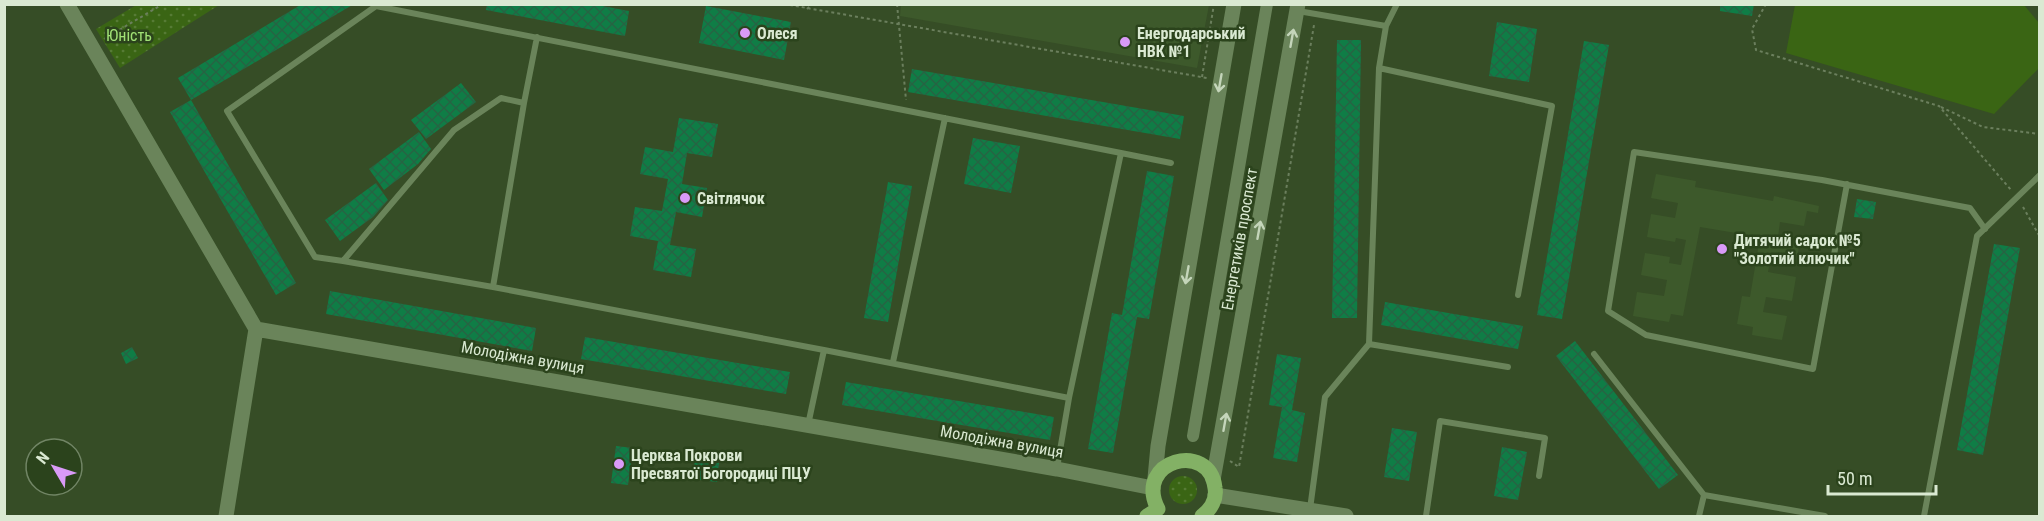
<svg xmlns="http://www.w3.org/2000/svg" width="2044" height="521" font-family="'Roboto Condensed',sans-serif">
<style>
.built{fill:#3d592b}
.green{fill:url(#green-dots)}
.pitch{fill:#3a6514}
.building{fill:url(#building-cross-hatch)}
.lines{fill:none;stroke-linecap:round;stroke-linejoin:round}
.path{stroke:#6b7f5d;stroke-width:2;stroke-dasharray:3 3;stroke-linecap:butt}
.lane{stroke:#6a845a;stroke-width:6}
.street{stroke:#6a845a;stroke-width:12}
.secondary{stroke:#6a845a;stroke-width:15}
.primary{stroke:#83b165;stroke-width:15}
.oneway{stroke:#c4d5ba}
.poi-dot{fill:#d99af7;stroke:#2b431c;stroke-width:2}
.labels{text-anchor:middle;stroke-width:5;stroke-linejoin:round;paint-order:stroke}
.poi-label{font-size:16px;font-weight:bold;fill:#dae9d2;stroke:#2b431c;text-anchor:start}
.park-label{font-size:16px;fill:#a0e175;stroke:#2b431c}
.street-label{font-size:16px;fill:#dae9d2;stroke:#2b431c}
</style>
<defs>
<pattern id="green-dots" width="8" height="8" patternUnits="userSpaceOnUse" patternTransform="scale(1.5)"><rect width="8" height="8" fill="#3a6514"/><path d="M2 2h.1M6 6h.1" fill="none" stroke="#567b35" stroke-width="1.8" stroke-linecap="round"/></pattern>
<pattern id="building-cross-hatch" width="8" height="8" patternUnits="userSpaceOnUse" patternTransform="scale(1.5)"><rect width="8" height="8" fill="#0f7d46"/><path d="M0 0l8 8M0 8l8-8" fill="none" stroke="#266443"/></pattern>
</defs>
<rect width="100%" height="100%" fill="#364d26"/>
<path class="built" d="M901 5V4L1209 5 1197 68 900 16Z
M1656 174 1696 181 1695 187 1773 201 1774 196 1819 206 1818 213 1807 211 1804 226 1780 222 1778 237 1800 241 1796 264 1770 260 1768 272 1796 277 1792 301 1766 297 1763 312 1787 316 1782 340 1752 335 1753 327 1737 324 1742 296 1750 297 1760 237 1700 227 1683 316 1671 314 1669 322 1633 316 1637 292 1664 296 1667 280 1641 275 1645 253 1670 257 1669 263 1681 265 1686 240 1676 238 1675 242 1647 237 1651 214 1675 218 1678 203 1651 198Z"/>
<path class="green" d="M138 4H219V5L120 68 96 29Z
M1169 490a14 14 0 1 1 28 0a14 14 0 1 1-28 0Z"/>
<path class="pitch" d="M1795 5H2024L2039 23V68L1994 114 1786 53Z"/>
<path class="building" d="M302 4H354L191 100 178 78Z
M487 4H592L629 11 625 36 486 10Z
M1720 4H1754L1752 16 1720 11Z
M706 6 791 22 784 60 699 43Z
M1497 22 1537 29 1529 82 1489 76Z
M1337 40H1361L1357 318H1332Z
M1584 41 1609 45 1562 319 1537 315Z
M912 69 1184 116 1180 139 908 92Z
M461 83 476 102 426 139 411 120Z
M191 100 296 283 276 295 170 112Z
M679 118 718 124 712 157 687 153 682 184 707 188 702 217 676 212 670 245 696 249 691 277 653 270 658 241 630 236 635 207 662 211 668 179 640 174 645 147 673 152Z
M419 132 431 149 418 164 384 190 369 169Z
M973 138 1020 146 1011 193 964 184Z
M1147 171 1174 176 1149 319 1137 317 1113 453 1088 449 1112 313 1122 315Z
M888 182 912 186 888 322 864 318Z
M376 183 388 200 373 217 340 241 325 220Z
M1857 199 1876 202 1873 219 1854 217Z
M1994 244 2020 248 1983 455 1957 450Z
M330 291 536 328 532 351 326 314Z
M1385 302 1523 326 1518 349 1381 325Z
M585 337 790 372 786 394 581 359Z
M1575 341 1678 475 1659 489 1556 356Z
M132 347 138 358 126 364 121 353Z
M1277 354 1301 358 1292 410 1305 413 1297 462 1273 458 1282 407 1269 405Z
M846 382 1054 417 1050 440 842 405Z
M1392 428 1417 432 1409 481 1384 477Z
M616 446 633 448 628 485 611 483Z
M1502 447 1527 452 1518 500 1494 496Z
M695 459 719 463 717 482 692 479Z"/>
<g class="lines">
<path class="path" d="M784 4 1207 78
M897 4 906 100
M1766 4 1752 29 1756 50 1939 106 2011 190
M807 9 812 4
M104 39 163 4
M1202 77 1214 4
M1941 107 1983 127 2040 134
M2023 207 2040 237
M1230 461 1239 467 1314 25"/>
<path class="lane" d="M1298 11 1386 26
M1379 68 1552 106 1518 295
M524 103 537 37
M1121 153 1171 163
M1847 184 1813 369 1646 335 1608 311 1634 152 1822 180 1970 208 1985 229
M343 261 315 257 227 111 376 6 1121 153 1069 398 1057 468
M493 287 343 261 454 130 501 98 524 103 493 287 824 350
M1369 344 1508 367
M1594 354 1704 495 1825 516
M893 362 945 118
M808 425 824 350 1069 398
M1310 509 1325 397 1369 344 1379 68 1386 26 1397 4
M1426 516 1440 421 1545 438 1539 476
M1699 516 1704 495
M1924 516 1977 236 2040 175"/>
<path class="street" d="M1193 436 1267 4"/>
<path class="secondary" d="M67 4 256 329 1057 469 1153 488
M1155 478 1158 446 1234 4
M1213 480 1298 4
M1215 495 1346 516
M226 516 256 329"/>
<path class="primary" d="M1147 516 1158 509C1133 460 1210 440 1215 488 1217 499 1211 509 1202 516"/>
</g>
<defs><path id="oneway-shaft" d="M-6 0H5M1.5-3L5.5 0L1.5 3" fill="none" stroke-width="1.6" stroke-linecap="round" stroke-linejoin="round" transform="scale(1.5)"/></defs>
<g class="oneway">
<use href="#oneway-shaft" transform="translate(1292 38) rotate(-80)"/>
<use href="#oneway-shaft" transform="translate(1220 83) rotate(100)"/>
<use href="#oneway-shaft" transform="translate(1259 230) rotate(-80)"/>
<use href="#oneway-shaft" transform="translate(1187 275) rotate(100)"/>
<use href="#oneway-shaft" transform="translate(1225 422) rotate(-80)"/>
</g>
<g class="poi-dot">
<circle cx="745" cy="33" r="6"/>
<circle cx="1125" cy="42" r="6"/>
<circle cx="685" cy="198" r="6"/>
<circle cx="1722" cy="249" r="6"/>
<circle cx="619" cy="464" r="6"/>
</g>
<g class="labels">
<g class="poi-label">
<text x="757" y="39">Олеся</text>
<text x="1137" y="39">Енергодарський<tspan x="1137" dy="18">НВК №1</tspan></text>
<text x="697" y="204">Світлячок</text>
<text x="1734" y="246">Дитячий садок №5<tspan x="1734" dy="18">"Золотий ключик"</tspan></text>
<text x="631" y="461">Церква Покрови<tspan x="631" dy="18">Пресвятої Богородиці ПЦУ</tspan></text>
</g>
<g class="park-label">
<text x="129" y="41">Юність</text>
</g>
<g class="street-label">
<text transform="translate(1239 239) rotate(-80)" y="6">Енергетиків проспект</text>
<text transform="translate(523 357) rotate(10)" y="6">Молодіжна вулиця</text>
<text transform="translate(1002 441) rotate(10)" y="6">Молодіжна вулиця</text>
</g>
</g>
<rect width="2044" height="521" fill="none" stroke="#dae9d2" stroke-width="12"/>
<g transform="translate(54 467) rotate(309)"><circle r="28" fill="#2b431c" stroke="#718565" stroke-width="1.5"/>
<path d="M0-4.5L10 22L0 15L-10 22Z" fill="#d99af7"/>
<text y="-9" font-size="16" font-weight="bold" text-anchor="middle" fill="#dae9d2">N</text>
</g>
<path d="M1828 485v9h108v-9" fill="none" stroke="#dae9d2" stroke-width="3"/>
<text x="1837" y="485" font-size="18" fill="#dae9d2" stroke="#2b431c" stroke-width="4.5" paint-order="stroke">50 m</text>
</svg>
